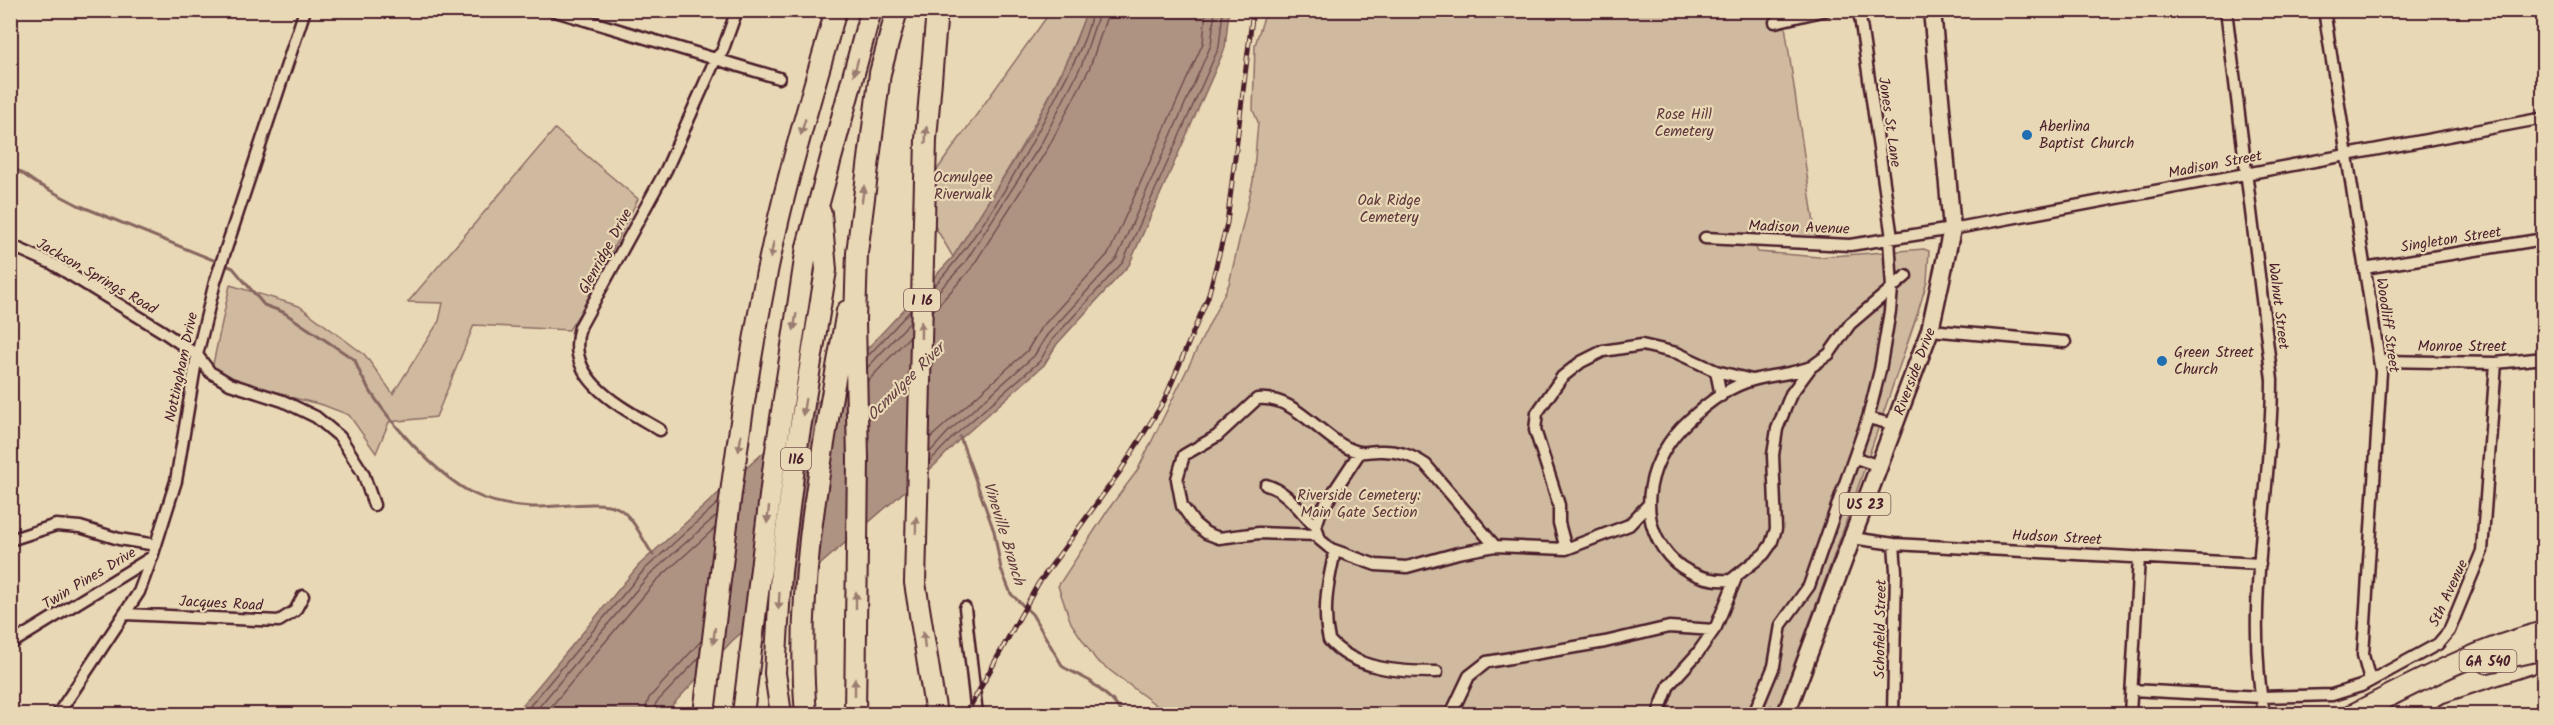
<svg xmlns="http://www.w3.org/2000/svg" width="2554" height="725" font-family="Kalam,sans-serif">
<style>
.green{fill:#cfba9f;stroke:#8c6c65;stroke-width:1.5}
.water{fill:#ae9382;stroke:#86655f;stroke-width:1.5}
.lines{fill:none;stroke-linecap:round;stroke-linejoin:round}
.shore{stroke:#724d4e;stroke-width:1.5}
.stream{stroke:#86655f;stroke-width:3}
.minor-casing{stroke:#4a1f2b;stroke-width:15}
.primary-casing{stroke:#4a1f2b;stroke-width:21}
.motorway-casing{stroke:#4a1f2b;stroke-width:24}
.minor{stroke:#e9d8b5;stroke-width:10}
.primary{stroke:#e9d8b5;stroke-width:16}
.motorway{stroke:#e9d8b5;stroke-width:20}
.rail-casing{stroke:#4a1f2b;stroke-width:5}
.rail{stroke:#e9d8b5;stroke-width:3;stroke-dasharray:9;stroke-linecap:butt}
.oneway{fill:#9a7c70}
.poi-dot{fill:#1f6fb2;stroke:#e9d8b5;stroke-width:2}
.labels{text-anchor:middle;stroke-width:4.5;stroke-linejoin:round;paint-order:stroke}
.shield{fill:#e9d8b5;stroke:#7a5654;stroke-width:1.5}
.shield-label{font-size:14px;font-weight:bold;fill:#4a1f2b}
.park-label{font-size:15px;fill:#5e363c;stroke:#e9d8b5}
.street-label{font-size:15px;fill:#4a1f2b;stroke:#e9d8b5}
.poi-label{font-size:15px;fill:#4a1f2b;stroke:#e9d8b5;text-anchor:start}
.water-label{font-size:16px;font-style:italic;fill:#633c41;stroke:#e9d8b5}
</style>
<rect width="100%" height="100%" fill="#e9d8b5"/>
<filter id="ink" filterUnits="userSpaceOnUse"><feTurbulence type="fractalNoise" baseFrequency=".0167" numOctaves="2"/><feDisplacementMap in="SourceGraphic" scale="12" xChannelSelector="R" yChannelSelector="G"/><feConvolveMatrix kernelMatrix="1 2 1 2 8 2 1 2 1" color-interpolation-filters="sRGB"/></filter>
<g filter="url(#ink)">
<path class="green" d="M1051 11H1087C1054 100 1004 177 953 257L920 201 939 167Z
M1266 11H1788L1783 12 1816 237 1750 235 1758 252 1819 257 1924 249 1929 251 1927 281 1918 312 1844 528 1776 714H1168L1096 660 1071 623 1058 586 1110 507 1137 471 1229 284 1253 181 1258 122 1253 110 1255 45Z
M555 129 638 199 583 308 569 330 474 325 436 417 389 422 376 453 349 415 323 405 210 378 230 285 299 306 365 355 393 394 439 321 443 303 408 302Z"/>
<path class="water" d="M1087 11H1229L1225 48 1129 265 1057 344 1044 365 958 441 936 464 732 641 664 714H515L639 565 806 414 953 257 1029 137 1069 58Z"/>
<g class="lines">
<path class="shore" d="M934 286C986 230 1027 154 1061 87 1073 64 1089 36 1092 10
M933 297 964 264 1041 144 1082 64 1100 10
M933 311 971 269 1048 148 1090 67 1109 10
M867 357 910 311
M867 368 910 322
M868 381 910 336
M930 438 1027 351 1040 329 1109 253 1203 43 1206 10
M930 452 949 431 1034 356 1047 335 1117 258 1211 45 1215 10
M929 462 954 436 1040 361 1052 340 1123 262 1219 47 1223 10
M523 714 644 570 718 503
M533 714 649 575 717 515
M545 714 656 581 715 528
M644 714 649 698 701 641
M653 714 656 703 700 657"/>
<path class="stream" d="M10 165 36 183 78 205 233 268 264 305 283 312 355 360C367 401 435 476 474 494 492 503 512 506 532 507 554 508 601 499 618 508 634 517 643 541 653 555
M960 437 994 531 1001 569 1011 594 1032 614 1063 667 1090 681 1112 700 1123 714
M1768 714 1771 706"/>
<defs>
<path id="minor" d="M552 10 779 78
M1859 10 1892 238
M2226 10 2272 380C2272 491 2244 605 2264 714
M2324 10 2381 372 2363 655 2370 681
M1775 22 1826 10
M1705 238 1850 245 1952 229 2544 118
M10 245 53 264 162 331 197 355 210 372 230 384 283 401 316 417 340 437 363 473 374 505
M2364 268 2544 239
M1930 330 2065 342
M2380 361 2496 363 2544 358
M1811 367C1790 375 1774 374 1753 380 1730 386 1705 405 1688 421 1650 456 1633 515 1669 556 1684 573 1708 582 1731 580L1764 554 1771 544 1776 529 1773 455 1777 429 1791 394 1811 367 1829 354 1850 324 1906 276
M1716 371 1721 396
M1868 418 1895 425
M660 430C623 408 563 380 580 327L666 170 716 58 722 52 737 10
M1360 452 1321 511 1316 526 1320 540 1331 549 1376 565 1407 567 1458 553 1495 546 1566 549 1629 525 1648 505
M1856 458 1879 466
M1266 485C1285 490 1297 507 1310 521L1316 524
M1318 535 1259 533 1219 538 1206 533 1194 523 1182 506 1177 479 1184 455 1217 436 1257 399C1298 394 1322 443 1359 452 1364 453 1372 451 1378 451 1397 450 1411 455 1426 465L1495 546
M1852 538 1894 544 2260 564
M10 540 56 525 80 527 119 539 156 545
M1566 549 1559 523V505L1535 430 1537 413 1562 377 1581 362 1603 351 1642 345 1677 353 1716 371 1752 380
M1335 551C1328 582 1322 609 1329 640 1355 670 1400 672 1437 672
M965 608 977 714
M125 614 279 621 295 611 303 596
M10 644 152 557
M2132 690 2261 697 2332 695 2361 686 2438 644 2449 631 2482 551 2496 363
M58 714 139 592 152 557 176 481 197 355 215 282 305 10
M1451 714 1469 676 1487 662 1605 642 1669 627 1714 630
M1658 714 1669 685 1697 654 1716 627 1736 578
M1754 714 1774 666 1781 625 1809 586 1868 418 1880 370 1890 311 1892 288 1889 238
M1893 714 1896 571 1894 544
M2130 714 2139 557"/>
<g id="primary">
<path id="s1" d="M1786 714 1930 330 1952 229 1932 10"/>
</g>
<path id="motorway" d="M2487 662 2544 649
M704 714C721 574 736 431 763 292 781 196 809 104 836 10
M743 714 774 464 807 247 871 10
M781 714 775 673 781 572 795 459 826 270 821 213
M806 714C794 578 824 445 847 311
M855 714 858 459 855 321 857 253 880 73 897 10
M936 714 915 583 926 139 937 10
M2354 714C2415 683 2477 649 2544 632
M2446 714 2544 682
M2491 714 2544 698"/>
</defs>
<use href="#minor" class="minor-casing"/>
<use href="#primary" class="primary-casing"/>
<use href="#motorway" class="motorway-casing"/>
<use href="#minor" class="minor"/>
<use href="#primary" class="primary"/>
<use href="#motorway" class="motorway"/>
<defs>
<path id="rail" d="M966 714 1038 584 1121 470 1164 401 1208 297 1227 223 1253 10"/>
</defs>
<use href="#rail" class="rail-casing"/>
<use href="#rail" class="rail"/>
</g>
<defs><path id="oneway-solid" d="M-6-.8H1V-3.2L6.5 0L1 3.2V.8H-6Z" transform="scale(1.5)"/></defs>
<g class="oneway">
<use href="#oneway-solid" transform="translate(856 67) rotate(105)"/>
<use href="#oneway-solid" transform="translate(803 127) rotate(106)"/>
<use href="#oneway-solid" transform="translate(926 135) rotate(-86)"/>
<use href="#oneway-solid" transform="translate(863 194) rotate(-82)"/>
<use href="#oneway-solid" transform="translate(772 250) rotate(102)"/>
<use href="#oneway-solid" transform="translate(795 322) rotate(99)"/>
<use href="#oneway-solid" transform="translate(921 330) rotate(-89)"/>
<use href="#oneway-solid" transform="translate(804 407) rotate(99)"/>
<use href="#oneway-solid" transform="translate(740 443) rotate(99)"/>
<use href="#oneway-solid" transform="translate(768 515) rotate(97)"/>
<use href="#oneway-solid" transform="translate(916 525) rotate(-89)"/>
<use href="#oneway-solid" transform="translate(856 600) rotate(-90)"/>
<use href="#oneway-solid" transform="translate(779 601) rotate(93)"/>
<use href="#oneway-solid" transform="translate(714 636) rotate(97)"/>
<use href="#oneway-solid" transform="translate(924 640) rotate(-96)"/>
<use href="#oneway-solid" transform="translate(855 687) rotate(-90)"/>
</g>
</g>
<g class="poi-dot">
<circle cx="2027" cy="135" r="6"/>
<circle cx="2162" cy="361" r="6"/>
</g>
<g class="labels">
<g class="shield">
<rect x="904" y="289" width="36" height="22" rx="4.5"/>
<rect x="781" y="448" width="30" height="22" rx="4.5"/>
<rect x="1839.5" y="493" width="51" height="22" rx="4.5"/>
<rect x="2459.5" y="650" width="57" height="22" rx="4.5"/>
</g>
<g class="shield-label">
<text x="922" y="305">I 16</text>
<text x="796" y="464">I16</text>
<text x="1865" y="509">US 23</text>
<text x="2488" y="666">GA 540</text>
</g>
<g class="park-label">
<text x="1684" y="119">Rose Hill<tspan x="1684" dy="17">Cemetery</tspan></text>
<text x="963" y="182">Ocmulgee<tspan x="963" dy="17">Riverwalk</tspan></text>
<text x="1389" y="205">Oak Ridge<tspan x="1389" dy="17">Cemetery</tspan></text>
<text x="1359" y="500">Riverside Cemetery:<tspan x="1359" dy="17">Main Gate Section</tspan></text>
</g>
<g class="street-label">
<text transform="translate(1890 122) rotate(82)" y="5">Jones St Lane</text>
<text transform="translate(2215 164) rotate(-11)" y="5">Madison Street</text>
<text transform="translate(1799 227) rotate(2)" y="5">Madison Avenue</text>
<text transform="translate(2451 239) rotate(-9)" y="5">Singleton Street</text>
<text transform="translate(605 251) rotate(-61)" y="5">Glenridge Drive</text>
<text transform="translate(97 276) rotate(30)" y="5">Jackson Springs Road</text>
<text transform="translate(2279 306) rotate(83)" y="5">Walnut Street</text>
<text transform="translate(2388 325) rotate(82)" y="5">Woodliff Street</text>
<text x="2462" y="351">Monroe Street</text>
<text transform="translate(181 367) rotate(-78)" y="5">Nottingham Drive</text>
<text dy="5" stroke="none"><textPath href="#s1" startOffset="366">Riverside Drive</textPath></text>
<text transform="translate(2057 537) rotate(3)" y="5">Hudson Street</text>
<text transform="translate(89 578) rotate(-31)" y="5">Twin Pines Drive</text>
<text transform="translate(2448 593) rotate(-65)" y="5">5th Avenue</text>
<text transform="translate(221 603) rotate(3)" y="5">Jacques Road</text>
<text transform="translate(1880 629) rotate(-89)" y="5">Schofield Street</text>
</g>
<g class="poi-label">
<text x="2039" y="131">Aberlina<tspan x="2039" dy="17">Baptist Church</tspan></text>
<text x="2174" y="357">Green Street<tspan x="2174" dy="17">Church</tspan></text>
</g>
<g class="water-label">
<text transform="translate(905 381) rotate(-45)" y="6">Ocmulgee River</text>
<text transform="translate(1005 533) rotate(73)" y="6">Vineville Branch</text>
</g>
</g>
<rect width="2554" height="725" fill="none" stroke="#e9d8b5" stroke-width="36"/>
<rect x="18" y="18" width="2518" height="689" fill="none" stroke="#4a1f2b" stroke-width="2" filter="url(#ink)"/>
</svg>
